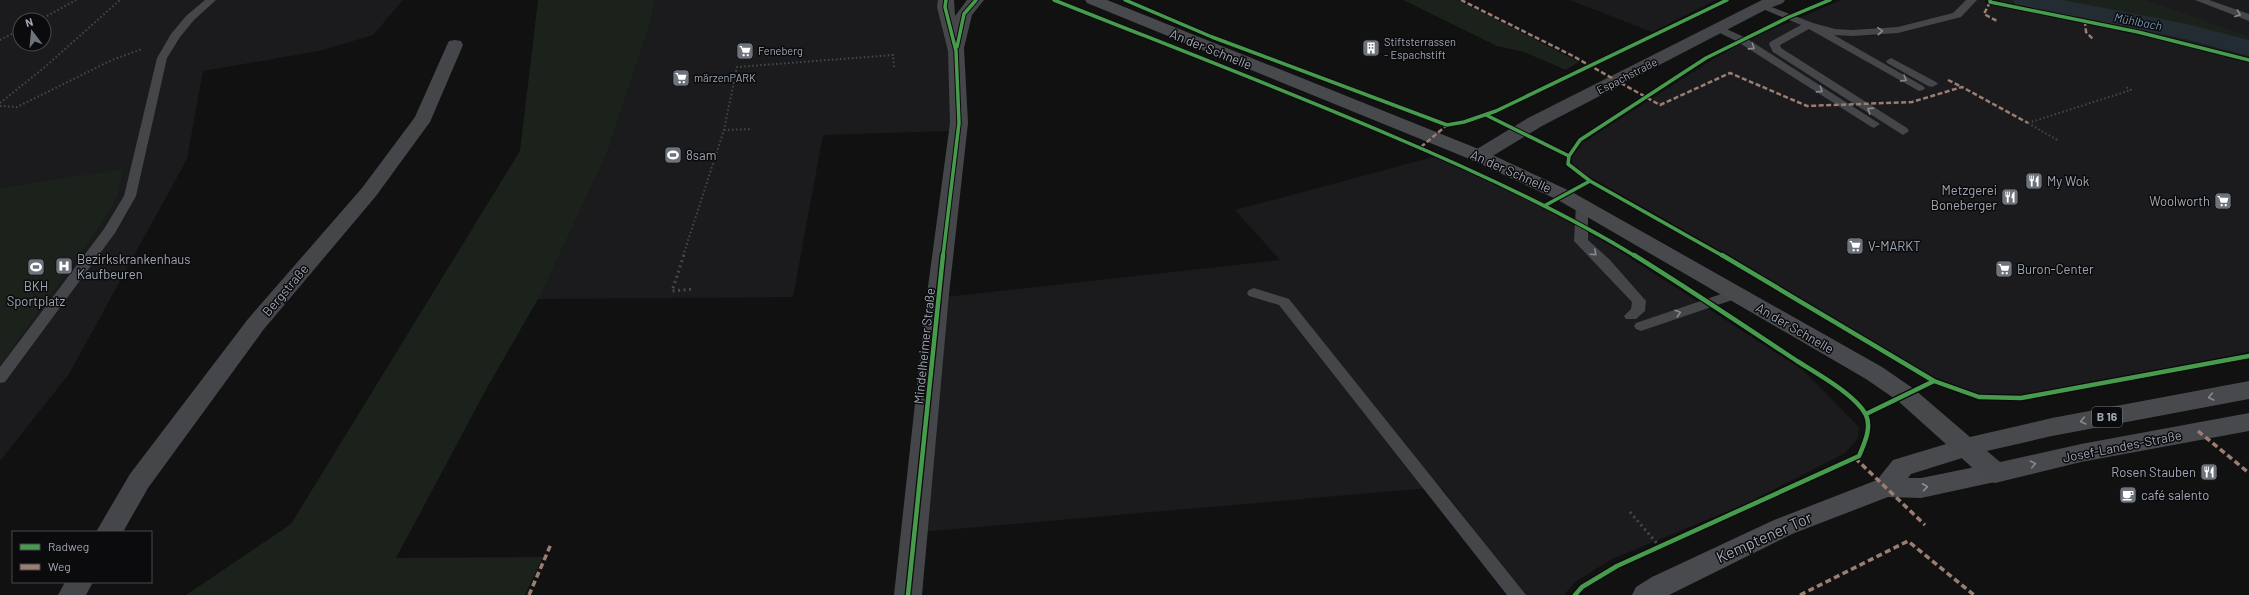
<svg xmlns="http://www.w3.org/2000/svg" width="2249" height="595" font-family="Barlow,sans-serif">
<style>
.built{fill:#1b1b1d;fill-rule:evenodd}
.green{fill:#1b211b}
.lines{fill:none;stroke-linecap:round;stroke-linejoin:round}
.canal{fill:#242c33;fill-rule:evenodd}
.path-far1{stroke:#46484c;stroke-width:2;stroke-dasharray:1.5 2.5;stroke-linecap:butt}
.path{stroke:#46484c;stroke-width:3;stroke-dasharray:2 3.5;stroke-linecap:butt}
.lane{fill:#45464a;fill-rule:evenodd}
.street{fill:#45464a;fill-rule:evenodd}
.secondary{fill:#494a4e;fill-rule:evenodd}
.primary{fill:#47494c;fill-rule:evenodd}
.quiet-far1{stroke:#9b7d72;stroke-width:2.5;stroke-dasharray:5 2.5;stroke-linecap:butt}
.quiet{stroke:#9b7d72;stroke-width:3.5;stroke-dasharray:6 3.5;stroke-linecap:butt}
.cycleway-far1-casing{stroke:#0b0b0d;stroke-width:5.5}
.cycleway-casing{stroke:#0b0b0d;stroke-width:7}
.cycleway-far1{stroke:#469c4c;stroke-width:3.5}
.cycleway{stroke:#469c4c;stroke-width:4.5}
.oneway{stroke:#858a94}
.oneway2{stroke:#858b94}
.oneway3{stroke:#8a909a}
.labels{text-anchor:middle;stroke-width:3;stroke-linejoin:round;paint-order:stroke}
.far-poi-label{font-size:11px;fill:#a0a7b3;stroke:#0b0b0d;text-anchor:start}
.far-street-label{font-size:11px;fill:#a0a7b3;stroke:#0b0b0d}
.far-water-label{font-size:12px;font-style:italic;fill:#7597b1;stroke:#0b0b0d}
.shield{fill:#0b0b0d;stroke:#737881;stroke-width:1}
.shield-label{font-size:12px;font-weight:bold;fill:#a0a7b3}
.street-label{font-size:13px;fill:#a0a7b3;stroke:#0b0b0d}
.poi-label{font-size:13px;fill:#a0a7b3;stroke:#0b0b0d;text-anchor:start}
.near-street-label{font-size:16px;fill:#a0a7b3;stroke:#0b0b0d}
</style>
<rect width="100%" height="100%" fill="#111"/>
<path class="built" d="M0 0H403L373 35 319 51 203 71 187 159 69 374 0 461ZM20 20H44V44H20Z
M655 0H941L951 52 950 131 823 135 793 297 538 299 608 151 649 27Z
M1570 0H1716L1652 32Z
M1841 0H1985V3L2137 33 2249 62V352L2021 398 1979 397 1954 391 1742 263 1581 172 1572 164V157L1584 142 1710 61 1747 40Z
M2145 0H2249V36L2167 9Z
M1437 156 1535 203 1615 248 1804 371 1859 427 1858 438 1845 453 1748 503 1612 559 1575 582 1564 595H1524L1441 487 921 532 945 297 1280 260 1235 210Z"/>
<path class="green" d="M538 0H655L649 27 608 151 542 292 488 386 396 558 543 557 525 595H186L291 524 520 151Z
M1403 0H1458L1579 62 1566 70 1524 52 1497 46Z
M2000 0H2145L2249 36V58L2089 19 2000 2Z
M123 169 118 195 94 235 0 365V188Z"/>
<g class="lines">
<path class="canal" d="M2013 0H2063L2187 24 2249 40V56L2185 39 2025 7 2016 5Z"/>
<path class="path-far1" d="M40 20 76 0
M0 40 20 30
M0 103 45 67 120 0
M0 106 17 107 112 60 142 49
M2028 123 2131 90 2124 86
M2028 123 2059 141
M724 130 752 129
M683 256 724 130 737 67 893 55 894 67"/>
<path class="path" d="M684 255 672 291 694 289
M1630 512 1660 547"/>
<path class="lane" d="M205 0H216L194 20 180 37 167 58 136 196 115 233 5 382 0 383V367L104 229 124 196 157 58 171 34 186 16Z
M1966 0H1977L1961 17 1898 33 1852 36 1834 35 1923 86 1925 88 1923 90 1919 91 1809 29 1780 45 1781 48 1907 128 1909 131 1903 135 1773 52 1769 44 1770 42 1801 25 1756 6 1761 3 1813 23 1835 29 1852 30 1898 27 1953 13Z
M2195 0H2209L2249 14V21Z
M1718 25 1746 38 1880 124 1874 128 1870 126 1738 42 1714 30V26Z
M1891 58 1936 82 1938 84 1932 87 1928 86 1887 63 1886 61Z
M1582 201 1588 205V240L1610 260 1646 301 1645 311 1636 319H1626L1624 316 1631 309 1632 302 1574 241 1576 205Z
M1254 288 1289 299 1526 595H1507L1279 305 1249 296 1247 293 1249 290Z
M1736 289 1741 291 1743 294 1741 297 1641 331 1636 329 1634 326 1636 323Z"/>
<path class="street" d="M938 0H954L955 16 967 0H984L972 15 964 48 968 123 949 294 922 595H894L927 294 950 123 948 51 937 7Z
M1762 0H1785L1783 3 1767 9 1542 126 1486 160 1479 162 1472 160 1469 156 1472 152 1528 118Z
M455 40 461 41 463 45 430 122 376 196 264 329 148 488 123 532H96L130 474 248 319 362 188 415 117 447 45 449 41Z
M65 582H93L86 595H58Z"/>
<path class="secondary" d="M1966 438 1975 440 1979 447 1975 454 1911 474 1908 478H1921L1995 463 2004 466 2008 473 2004 480 1921 498 1888 497 1792 534 1669 595H1632L1636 587 1652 577 1774 520 1877 480 1893 460Z"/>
<path class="primary" d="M1085 0H1107L1486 152 1572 192 1882 367 1914 389 1970 437 2052 418 2249 381V399L2052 436 1987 451 2000 462 2081 444 2249 413V431L2081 462 1995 483 1986 480 1898 401 1866 379 1558 200 1472 160 1087 3Z"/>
<path class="quiet-far1" d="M1461 0 1571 55 1660 105 1730 73 1807 106 1912 102 1962 87 2028 123
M1990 2 1984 14 1997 21
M2085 21 2086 32 2093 39
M1948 80 1962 87
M1421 147 1447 125"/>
<path class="quiet" d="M2198 431 2249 473
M1855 458 1925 525
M529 595 551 544
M1800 595 1908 541 1974 595"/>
<defs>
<path id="cycleway-far1" d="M1054 0C1167 45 1280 88 1392 136 1475 171 1558 209 1635 256
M1125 0 1212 37 1447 125 1464 122 1496 111 1727 0
M1990 0V2L2138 32 2249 60
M957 47 964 14 976 0
M1486 115 1569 156
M1544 206 1590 181
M943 256 959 123 956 51 945 7 946 0
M1723 256 1590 181 1568 164 1569 156 1580 140 1706 58 1789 17 1830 0"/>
<path id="cycleway" d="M1722 255 1934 381 1979 397 2021 398 2249 356
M1866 414 1934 381
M908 595 943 255
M1575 595 1582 587 1617 566 1859 456C1864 444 1872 428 1866 415 1856 395 1816 373 1797 361 1743 325 1689 289 1634 255"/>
</defs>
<use href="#cycleway-far1" class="cycleway-far1-casing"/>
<use href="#cycleway" class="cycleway-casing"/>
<use href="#cycleway-far1" class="cycleway-far1"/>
<use href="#cycleway" class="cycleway"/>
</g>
<defs><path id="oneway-chevron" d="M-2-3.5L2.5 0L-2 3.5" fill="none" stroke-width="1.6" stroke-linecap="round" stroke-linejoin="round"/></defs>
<g class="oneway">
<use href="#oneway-chevron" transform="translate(2238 14) rotate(20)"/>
<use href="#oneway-chevron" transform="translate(1880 31) rotate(-4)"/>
<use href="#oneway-chevron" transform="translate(1752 47) rotate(33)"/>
<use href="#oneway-chevron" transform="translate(1904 79) rotate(30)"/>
<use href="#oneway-chevron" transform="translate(1820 90) rotate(33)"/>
<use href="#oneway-chevron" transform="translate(1870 110) rotate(-147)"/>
<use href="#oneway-chevron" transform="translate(1594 253) rotate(42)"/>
<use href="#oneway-chevron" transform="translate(1678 313) rotate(-18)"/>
</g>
<g class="oneway2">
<use href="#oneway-chevron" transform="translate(2211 397) rotate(169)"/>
<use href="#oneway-chevron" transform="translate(2083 421) rotate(169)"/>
<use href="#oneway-chevron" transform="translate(2033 464) rotate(-12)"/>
</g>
<use class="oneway3" href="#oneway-chevron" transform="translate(1925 487) rotate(-8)"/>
<defs>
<symbol id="building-square" viewBox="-11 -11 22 22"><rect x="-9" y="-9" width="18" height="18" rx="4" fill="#6e727a" stroke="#0b0b0d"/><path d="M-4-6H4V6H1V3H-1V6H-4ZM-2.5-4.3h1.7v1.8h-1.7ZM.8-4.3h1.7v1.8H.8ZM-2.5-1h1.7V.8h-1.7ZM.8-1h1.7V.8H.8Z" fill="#fff"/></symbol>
<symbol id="supermarket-square" viewBox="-11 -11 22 22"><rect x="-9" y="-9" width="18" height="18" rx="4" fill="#6e727a" stroke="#0b0b0d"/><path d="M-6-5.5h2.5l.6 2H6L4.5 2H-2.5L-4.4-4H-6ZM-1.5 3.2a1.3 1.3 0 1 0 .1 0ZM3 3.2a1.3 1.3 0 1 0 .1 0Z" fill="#fff"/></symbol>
<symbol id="stadium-square" viewBox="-11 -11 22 22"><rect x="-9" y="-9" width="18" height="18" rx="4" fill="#6e727a" stroke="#0b0b0d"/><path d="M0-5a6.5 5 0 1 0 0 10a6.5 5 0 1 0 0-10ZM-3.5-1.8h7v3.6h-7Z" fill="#fff"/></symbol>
<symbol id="restaurant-square" viewBox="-11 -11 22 22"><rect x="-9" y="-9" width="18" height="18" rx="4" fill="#6e727a" stroke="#0b0b0d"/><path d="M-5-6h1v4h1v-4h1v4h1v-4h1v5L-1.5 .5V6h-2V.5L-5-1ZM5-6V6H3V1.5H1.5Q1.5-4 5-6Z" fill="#fff"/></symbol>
<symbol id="hospital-square" viewBox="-11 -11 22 22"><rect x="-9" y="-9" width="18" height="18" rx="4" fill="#6e727a" stroke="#0b0b0d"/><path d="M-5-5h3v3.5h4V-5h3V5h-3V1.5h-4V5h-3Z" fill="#fff"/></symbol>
<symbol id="cafe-square" viewBox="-11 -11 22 22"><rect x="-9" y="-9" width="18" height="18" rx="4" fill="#6e727a" stroke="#0b0b0d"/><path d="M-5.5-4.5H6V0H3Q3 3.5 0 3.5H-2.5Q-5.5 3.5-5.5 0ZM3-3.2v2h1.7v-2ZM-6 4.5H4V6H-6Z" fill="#fff"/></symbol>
</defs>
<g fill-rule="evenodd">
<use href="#building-square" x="1361" y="38" width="20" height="20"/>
<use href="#supermarket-square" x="735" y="41" width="20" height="20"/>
<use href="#supermarket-square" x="671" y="68" width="20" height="20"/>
<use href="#stadium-square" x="663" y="145" width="20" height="20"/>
<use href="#restaurant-square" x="2024" y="171" width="20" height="20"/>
<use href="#restaurant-square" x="2000" y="187" width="20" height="20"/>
<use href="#supermarket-square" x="2213" y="191" width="20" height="20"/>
<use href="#supermarket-square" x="1845" y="236" width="20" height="20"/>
<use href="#hospital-square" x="54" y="256" width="20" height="20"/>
<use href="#stadium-square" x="26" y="257" width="20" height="20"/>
<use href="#supermarket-square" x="1994" y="259" width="20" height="20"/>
<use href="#restaurant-square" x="2199" y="462" width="20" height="20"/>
<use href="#cafe-square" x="2118" y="485" width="20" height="20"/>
</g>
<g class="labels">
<g class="far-poi-label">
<text x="1384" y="46">Stiftsterrassen<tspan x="1384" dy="13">- Espachstift</tspan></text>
<text x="758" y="55">Feneberg</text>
<text x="694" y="82">märzenPARK</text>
</g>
<g class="far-street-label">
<text transform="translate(1627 76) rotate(-27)" y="4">Espachstraße</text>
</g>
<g class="far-water-label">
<text transform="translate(2138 22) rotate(11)" y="4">Mühlbach</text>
</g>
<rect class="shield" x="2092" y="407" width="30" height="20" rx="3"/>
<g class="shield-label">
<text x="2107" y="421">B 16</text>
</g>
<g class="street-label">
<text transform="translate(1211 49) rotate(22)" y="5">An der Schnelle</text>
<text transform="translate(1511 171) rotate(24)" y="5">An der Schnelle</text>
<text transform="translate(285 290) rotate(-50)" y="5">Bergstraße</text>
<text transform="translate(1795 328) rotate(30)" y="5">An der Schnelle</text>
<text transform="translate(924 346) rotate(-84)" y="5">Mindelheimer Straße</text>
<text transform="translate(2122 446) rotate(-11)" y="5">Josef-Landes-Straße</text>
</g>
<g class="poi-label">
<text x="686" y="160">8sam</text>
<text x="2047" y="186">My Wok</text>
<text x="1997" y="195" text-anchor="end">Metzgerei<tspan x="1997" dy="15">Boneberger</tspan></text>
<text x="2210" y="206" text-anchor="end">Woolworth</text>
<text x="1868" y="251">V-MARKT</text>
<text x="77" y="264">Bezirkskrankenhaus<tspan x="77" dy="15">Kaufbeuren</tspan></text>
<text x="2017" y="274">Buron-Center</text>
<text x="36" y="291" text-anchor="middle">BKH<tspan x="36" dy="15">Sportplatz</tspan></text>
<text x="2196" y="477" text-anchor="end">Rosen Stauben</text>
<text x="2141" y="500">café salento</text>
</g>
<g class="near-street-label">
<text transform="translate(1764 537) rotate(-24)" y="6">Kemptener Tor</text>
</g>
</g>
<rect x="12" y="531" width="140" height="52" fill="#0b0b0d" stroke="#47494f"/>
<rect x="20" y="544" width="20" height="6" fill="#469c4c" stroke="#47494f"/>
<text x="48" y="551" font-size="12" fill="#a0a7b3">Radweg</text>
<rect x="20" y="564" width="20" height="6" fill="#9b7d72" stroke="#47494f"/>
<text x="48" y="571" font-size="12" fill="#a0a7b3">Weg</text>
<g transform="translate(32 32) rotate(344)"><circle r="19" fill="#0b0b0d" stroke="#47494f"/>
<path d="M0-3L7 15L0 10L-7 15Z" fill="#6e727a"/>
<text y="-6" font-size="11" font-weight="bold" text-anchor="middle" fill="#a0a7b3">N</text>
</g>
</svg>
